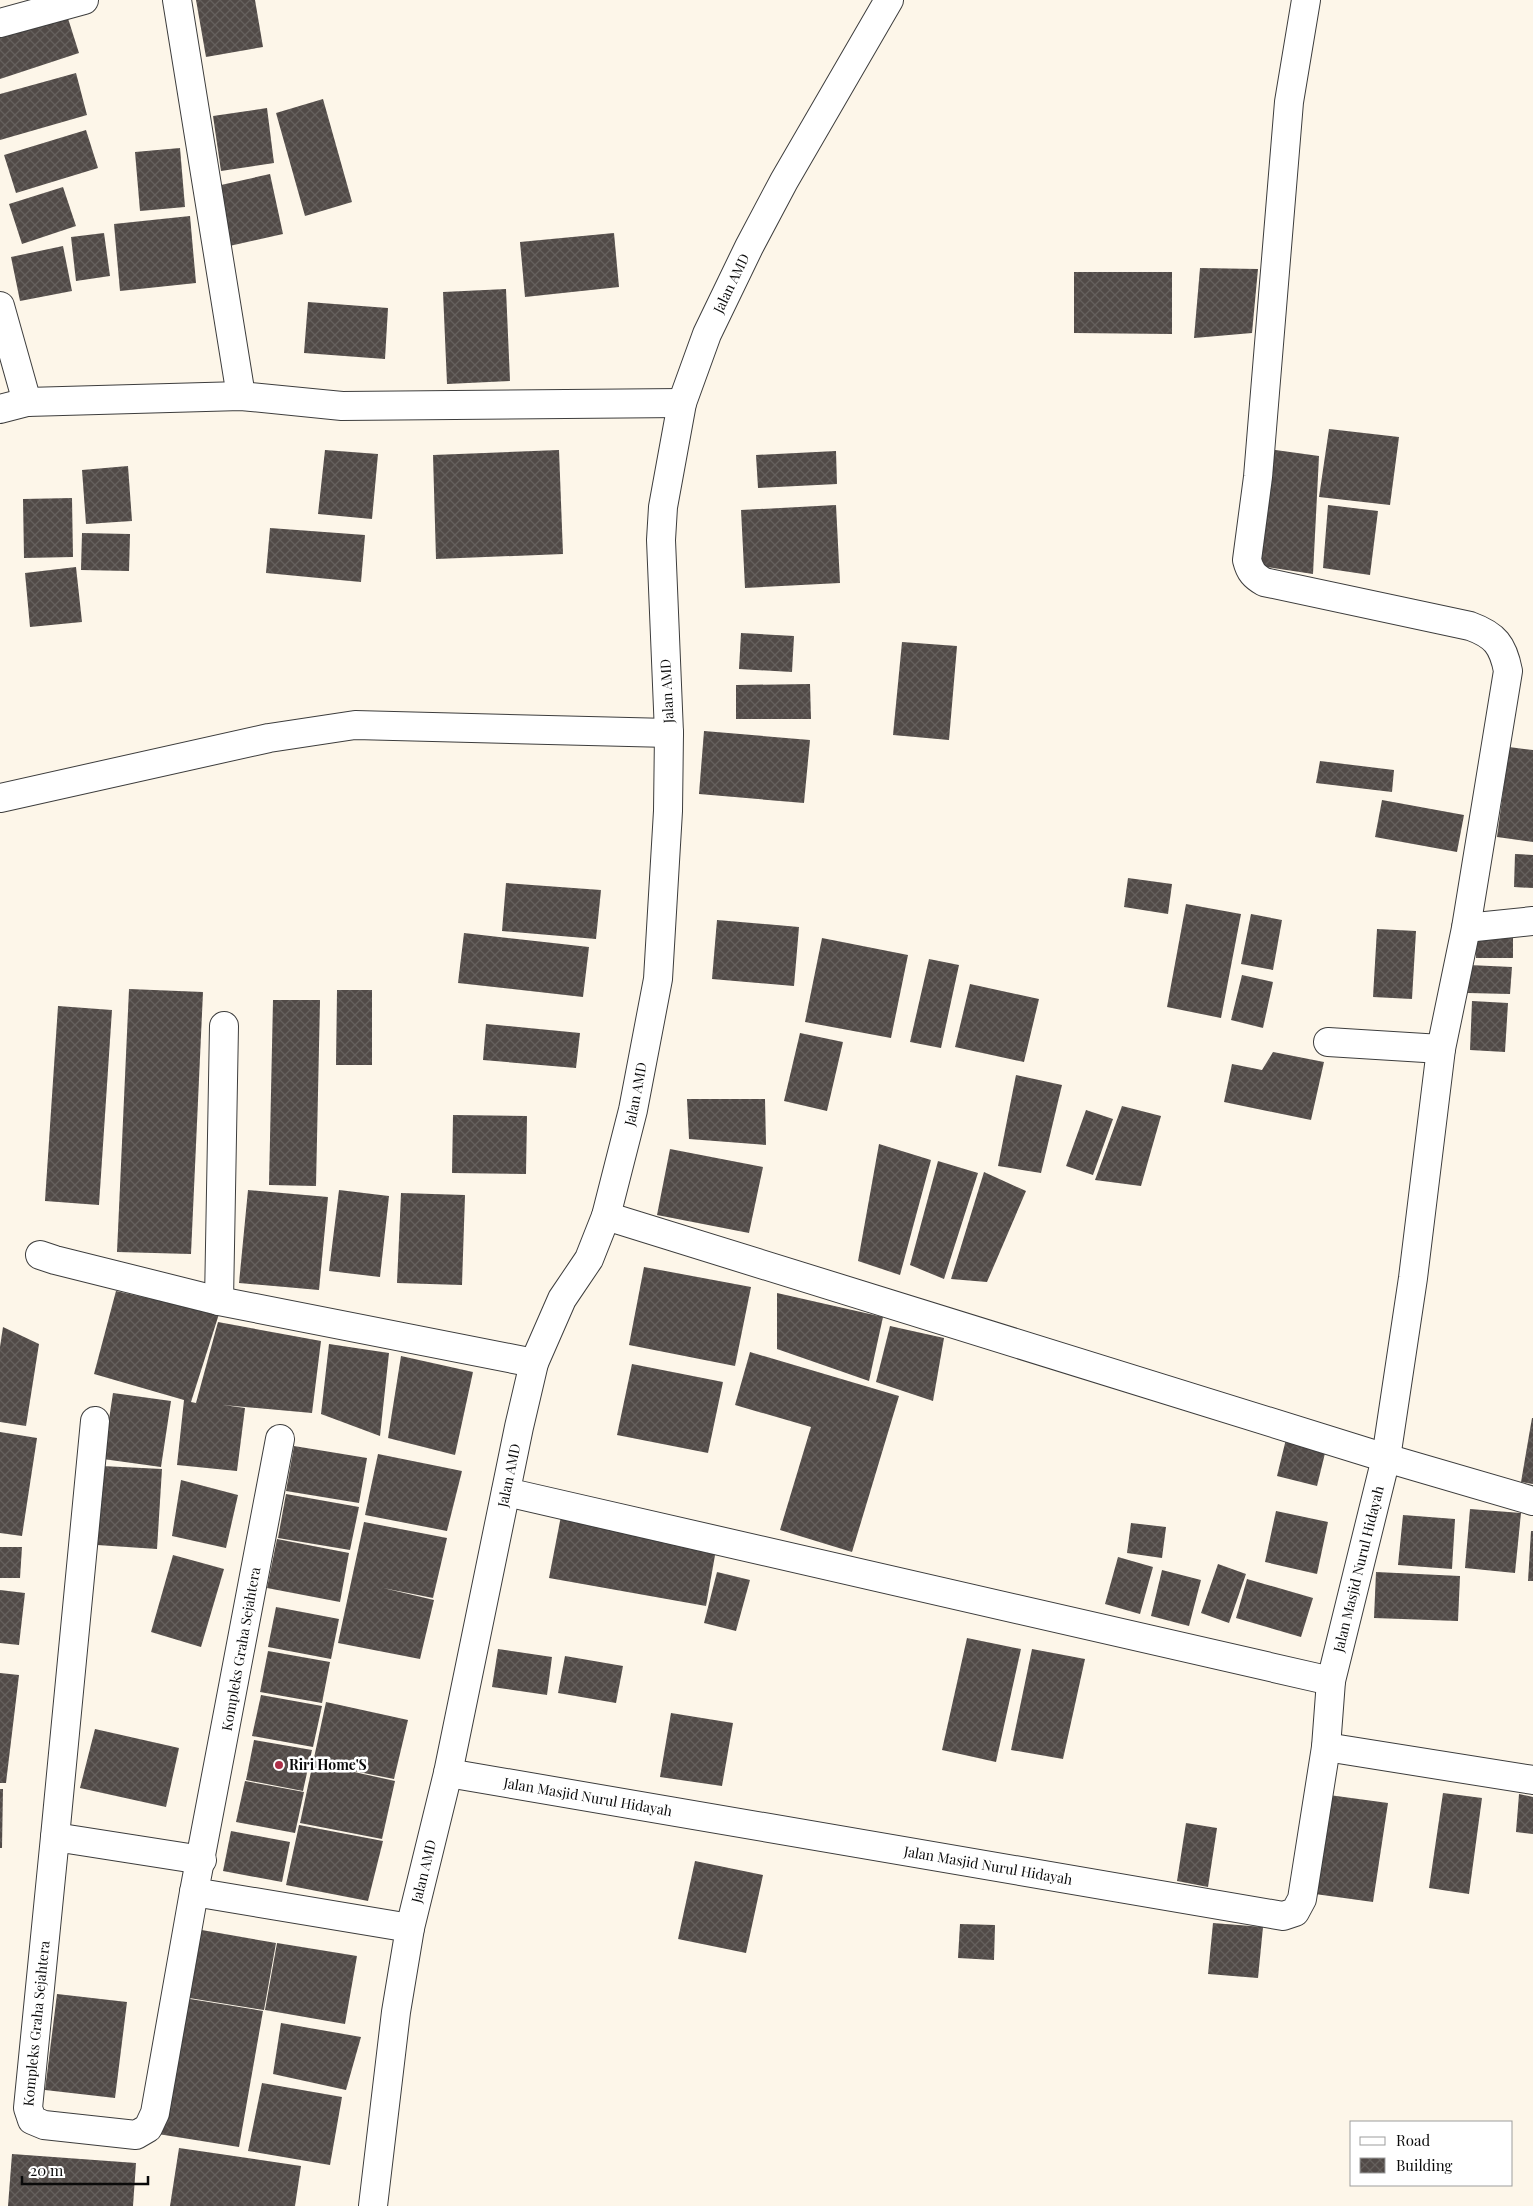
<svg xmlns="http://www.w3.org/2000/svg" width="1533" height="2206" font-family="'Playfair Display',serif">
<style>
.building{fill:url(#building-cross-hatch)}
.lines{fill:none;stroke-linecap:round;stroke-linejoin:round}
.minor-casing{stroke:#3d3d3d;stroke-width:30}
.tertiary-casing{stroke:#3d3d3d;stroke-width:30}
.minor{stroke:#fff;stroke-width:28}
.tertiary{stroke:#fff;stroke-width:28}
.poi-dot{fill:#ac3048;stroke:#fff;stroke-width:2}
.labels{text-anchor:middle;stroke-width:5;stroke-linejoin:round;paint-order:stroke}
.street-label{font-size:14px;fill:#0a0a0a;stroke:#fff}
.poi-label{font-size:14px;font-weight:bold;fill:#0a0a0a;stroke:#fff;text-anchor:start}
</style>
<defs>
<pattern id="building-cross-hatch" width="8" height="8" patternUnits="userSpaceOnUse" patternTransform="scale(1.25)"><rect width="8" height="8" fill="#514a47"/><path d="M0 0l8 8M0 8l8-8" fill="none" stroke="#65605d"/></pattern>
</defs>
<rect width="100%" height="100%" fill="#fdf6e9"/>
<path class="building" d="M196 0H255L263 47 206 57Z
M65 9 79 53 0 79V31Z
M76 73 87 115 0 140V94Z
M323 99 352 202 305 216 276 113Z
M267 108 274 163 221 171 213 116Z
M86 130 98 168 16 193 4 155Z
M180 148 185 207 140 211 135 152Z
M270 174 283 234 225 247 212 187Z
M63 187 76 226 22 244 9 204Z
M190 216 196 283 120 291 114 224Z
M104 233 110 276 76 281 71 237Z
M614 233 619 287 525 297 520 242Z
M63 246 72 291 20 301 11 257Z
M1200 268 1258 269 1252 333 1194 338Z
M1074 272H1172V334L1074 333Z
M506 289 510 381 447 384 443 292Z
M308 302 388 308 385 359 304 353Z
M1329 429 1399 437 1390 505 1319 497Z
M1269 449 1319 456 1313 574 1254 565Z
M325 450 378 454 372 519 318 514Z
M559 450 563 554 436 559 433 455Z
M836 451 837 484 758 488 756 455Z
M128 466 132 521 86 524 82 470Z
M72 498 73 557 24 558 23 499Z
M836 505 840 583 745 588 741 510Z
M1328 505 1378 511 1370 575 1323 568Z
M270 528 365 535 361 582 266 573Z
M82 533 130 534 129 571 81 570Z
M76 567 82 622 30 627 25 573Z
M741 633 794 636 792 672 739 669Z
M902 642 957 646 949 740 893 735Z
M810 684 811 719H736V685Z
M704 731 810 740 804 803 699 794Z
M1509 747 1533 750V842L1497 837Z
M1320 761 1394 770 1392 792 1316 783Z
M1382 800 1464 815 1457 852 1375 837Z
M1515 854 1533 855V888L1514 887Z
M1128 878 1172 884 1168 914 1124 907Z
M506 883 601 890 596 939 502 931Z
M1186 904 1241 914 1221 1018 1167 1007Z
M1251 914 1282 920 1273 970 1241 964Z
M717 920 799 927 794 986 712 979Z
M1377 929 1416 931 1412 999 1373 997Z
M1476 929H1513V958H1476Z
M464 933 589 947 583 997 458 983Z
M822 938 908 955 891 1038 805 1022Z
M929 959 959 965 941 1048 910 1042Z
M1469 965 1512 967 1510 994 1468 993Z
M1242 975 1273 982 1263 1028 1231 1020Z
M970 984 1039 999 1024 1062 955 1047Z
M129 989 203 992 191 1254 117 1252Z
M337 990H372V1065H336Z
M273 1000H320L316 1186 269 1185Z
M1472 1001 1508 1003 1505 1052 1470 1050Z
M58 1006 112 1010 99 1205 45 1201Z
M486 1024 580 1033 576 1068 483 1060Z
M800 1033 843 1042 827 1111 784 1101Z
M1273 1052 1324 1062 1311 1120 1224 1102 1232 1064 1262 1070Z
M1016 1075 1062 1085 1041 1173 998 1166Z
M687 1099H765L766 1145 689 1139Z
M1122 1106 1161 1116 1141 1186 1095 1180Z
M1086 1110 1113 1119 1093 1175 1066 1166Z
M453 1115 527 1116 526 1174 452 1173Z
M879 1144 931 1160 900 1275 858 1261Z
M670 1149 763 1167 749 1233 657 1215Z
M938 1161 978 1173 944 1279 910 1265Z
M984 1172 1026 1191 987 1282 951 1279Z
M248 1190 328 1197 319 1290 239 1283Z
M339 1190 389 1196 380 1277 329 1271Z
M401 1193 465 1195 462 1285 397 1283Z
M644 1267 751 1287 735 1366 629 1345Z
M116 1291 219 1314 191 1402 196 1403 218 1322 321 1341 312 1413 223 1405 245 1408 237 1471 177 1465 184 1400 94 1374Z
M777 1293 883 1317 869 1381 777 1349Z
M890 1326 944 1338 933 1401 876 1382Z
M3 1327 39 1344 26 1426 0 1422V1347Z
M329 1344 389 1353 380 1436 321 1414Z
M750 1352 899 1396 852 1552 780 1530 811 1427 735 1405Z
M401 1356 473 1372 455 1455 388 1438Z
M632 1364 723 1382 708 1453 617 1435Z
M113 1393 171 1401 161 1467 103 1459Z
M1532 1418H1533V1484L1521 1482Z
M0 1432 37 1438 22 1536 0 1533Z
M1287 1435 1327 1445 1317 1486 1277 1476Z
M294 1446 367 1458 359 1503 286 1491Z
M378 1454 462 1471 447 1531 365 1515Z
M102 1466 162 1469 157 1549 97 1545Z
M181 1480 238 1495 226 1548 172 1536Z
M286 1494 359 1507 350 1550 278 1538Z
M1470 1509 1521 1513 1515 1573 1465 1568Z
M1276 1511 1328 1522 1317 1574 1265 1562Z
M1403 1515 1455 1519 1452 1569 1398 1565Z
M561 1516 717 1544 706 1606 549 1578Z
M364 1522 447 1538 433 1598 383 1588 434 1600 420 1659 338 1643Z
M1131 1523 1166 1527 1162 1558 1127 1553Z
M1531 1531H1533V1581H1528Z
M277 1539 349 1553 340 1602 267 1588Z
M0 1547H22L20 1578H0Z
M173 1555 224 1569 201 1647 151 1632Z
M1118 1557 1153 1567 1140 1614 1105 1604Z
M1218 1564 1246 1574 1229 1623 1201 1613Z
M1162 1570 1201 1580 1189 1626 1151 1616Z
M717 1572 750 1580 736 1631 704 1623Z
M1376 1572 1460 1576 1458 1621 1374 1618Z
M1247 1579 1313 1598 1301 1637 1236 1618Z
M0 1590 25 1593 19 1645 0 1643Z
M276 1607 339 1619 331 1659 268 1647Z
M967 1638 1021 1649 996 1762 942 1750Z
M498 1649 552 1657 547 1695 492 1687Z
M1032 1649 1085 1659 1063 1759 1011 1750Z
M268 1651 330 1662 322 1703 260 1692Z
M565 1656 623 1666 616 1703 558 1693Z
M0 1673 19 1675 6 1783H0Z
M261 1695 322 1706 313 1747 252 1736Z
M326 1702 408 1720 394 1779 318 1764 395 1781 382 1839 300 1823Z
M671 1713 733 1723 722 1786 660 1777Z
M95 1729 179 1748 166 1807 80 1788Z
M254 1740 312 1750 303 1791 246 1780Z
M245 1781 304 1792 295 1833 236 1822Z
M0 1789H3L2 1848H0Z
M1443 1793 1482 1798 1469 1894 1429 1888Z
M1519 1794 1533 1797V1834L1516 1832Z
M1329 1795 1388 1803 1373 1902 1315 1894Z
M1186 1823 1217 1828 1208 1887 1177 1881Z
M299 1825 383 1841 368 1901 286 1885Z
M231 1831 290 1842 282 1882 223 1871Z
M695 1861 763 1875 746 1953 678 1939Z
M1213 1923 1263 1927 1258 1978 1208 1974Z
M960 1924 995 1925 994 1960 958 1958Z
M196 1929 276 1943 264 2010 183 1997Z
M277 1943 357 1956 345 2024 265 2010Z
M57 1994 127 2002 115 2098 45 2090Z
M184 1998 263 2011 239 2147 158 2134Z
M281 2023 361 2037 346 2090 273 2074Z
M262 2083 342 2097 330 2165 248 2151Z
M179 2148 301 2166 295 2206H170Z
M12 2154 136 2163 133 2206H8Z"/>
<g class="lines">
<defs>
<g id="minor">
<path d="M177 0 241 396"/>
<path d="M1306 0 1289 102 1258 477 1247 560C1250 572 1254 576 1264 582L1470 626C1495 635 1503 645 1508 671L1466 928 1441 1049 1328 1042"/>
<path d="M0 23 84 0"/>
<path d="M0 306 27 402"/>
<path d="M0 409 27 402 241 396 342 406 682 403"/>
<path d="M0 798 269 738 355 725 669 733"/>
<path d="M1466 928 1533 921"/>
<path d="M606 1216 1386 1458 1533 1501"/>
<path d="M40 1255 55 1260 219 1301 534 1363"/>
<path d="M219 1301 224 1026"/>
<path d="M280 1439 194 1892 410 1928"/>
<path d="M506 1492 1331 1681"/>
<path d="M1326 1747 1533 1780"/>
<path id="s1" d="M448 1773 1283 1916 1295 1912 1302 1899 1326 1747 1331 1681 1386 1458 1413 1278 1441 1049"/>
<path d="M55 1837 95 1421"/>
<path id="s2" d="M194 1892 155 2113 148 2128 136 2135 44 2125 32 2120 28 2108 55 1837 202 1860"/>
</g>
<g id="tertiary">
<path id="s3" d="M373 2206 396 2012 410 1928 448 1773 519 1427 534 1363 562 1299 589 1259 606 1216 633 1110 658 979 668 811 669 733 661 540 663 507 682 403 707 334 749 247 784 181 889 0"/>
</g>
</defs>
<use href="#minor" class="minor-casing"/>
<use href="#tertiary" class="tertiary-casing"/>
<use href="#minor" class="minor"/>
<use href="#tertiary" class="tertiary"/>
</g>
<circle class="poi-dot" cx="279" cy="1765" r="5"/>
<g class="labels">
<g class="street-label">
<text dy="5" stroke="none"><textPath href="#s3" startOffset="1974">Jalan AMD</textPath></text>
<text transform="translate(667 691) rotate(-93)" y="5">Jalan AMD</text>
<text dy="5" stroke="none"><textPath href="#s3" startOffset="1149">Jalan AMD</textPath></text>
<text dy="5" stroke="none"><textPath href="#s3" startOffset="744">Jalan AMD</textPath></text>
<text dy="5" stroke="none"><textPath href="#s1" startOffset="1210">Jalan Masjid Nurul Hidayah</textPath></text>
<text transform="translate(241 1649) rotate(-80)" y="5">Kompleks Graha Sejahtera</text>
<text dy="5" stroke="none"><textPath href="#s1" startOffset="142">Jalan Masjid Nurul Hidayah</textPath></text>
<text dy="5" stroke="none"><textPath href="#s1" startOffset="548">Jalan Masjid Nurul Hidayah</textPath></text>
<text dy="5" stroke="none"><textPath href="#s3" startOffset="339">Jalan AMD</textPath></text>
<text dy="5" stroke="none"><textPath href="#s2" startOffset="458">Kompleks Graha Sejahtera</textPath></text>
</g>
<g class="poi-label">
<text x="289" y="1770">Riri Home'S</text>
</g>
</g>
<rect x="1350" y="2121" width="162" height="65" fill="#ffffff" stroke="#9d9d9d"/>
<rect x="1360" y="2137" width="25" height="8" fill="#ffffff" stroke="#9d9d9d"/>
<text x="1396" y="2146" font-size="15" fill="#0a0a0a">Road</text>
<rect x="1360" y="2158" width="25" height="15" fill="url(#building-cross-hatch)" stroke="#9d9d9d"/>
<text x="1396" y="2171" font-size="15" fill="#0a0a0a">Building</text>
<path d="M22 2176v8h126v-8" fill="none" stroke="#0a0a0a" stroke-width="2.5"/>
<text x="30" y="2176" font-size="15" fill="#0a0a0a" stroke="#ffffff" stroke-width="4" paint-order="stroke">20 m</text>
</svg>
